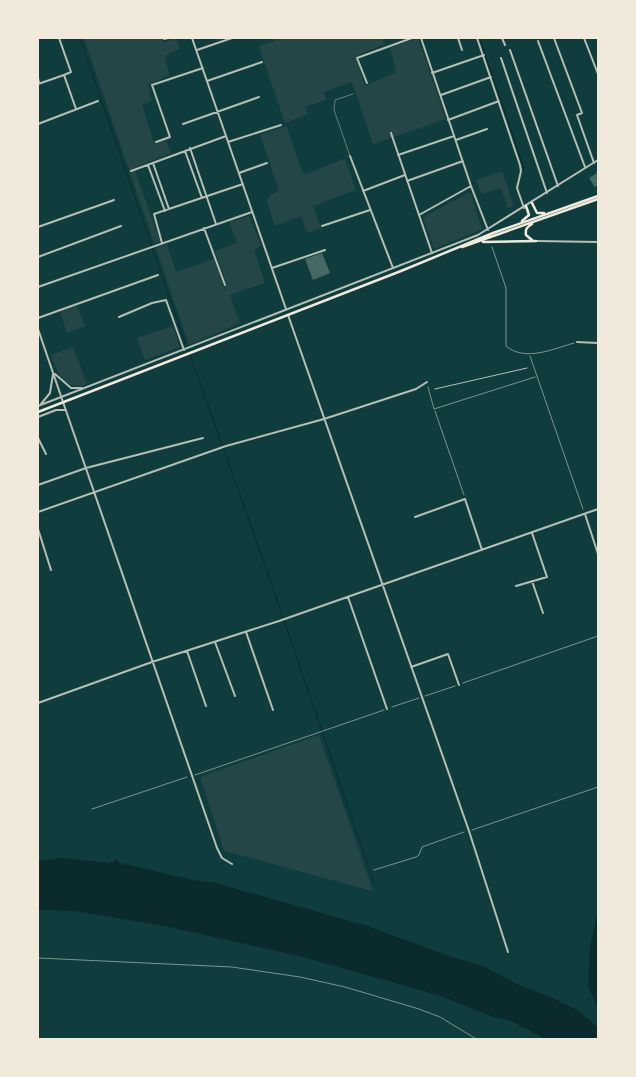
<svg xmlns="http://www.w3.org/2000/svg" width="636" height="1077" font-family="Karla,sans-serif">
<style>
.green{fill:#244646}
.water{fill:#0a2a2b}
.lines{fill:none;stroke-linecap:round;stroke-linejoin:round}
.stream{stroke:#0a2a2b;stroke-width:1}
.building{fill:#486865}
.path{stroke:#f1e9da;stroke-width:0.5}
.service{stroke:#b8beb3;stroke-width:0.5}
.pedestrian{stroke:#b8beb3;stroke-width:1}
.minor{stroke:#b8beb3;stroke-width:2}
.tertiary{stroke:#b8beb3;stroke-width:2}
.primary{stroke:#f1e9da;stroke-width:2.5}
</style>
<rect width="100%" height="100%" fill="#0f3d3e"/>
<path class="green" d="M84 38H162L163 43 176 38 180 49 165 56 169 75 148 85 152 101 142 105 154 143 166 140 171 153 134 168 160 241 154 243Z
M282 38H382L385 44 356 56 365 86 396 72 390 48 418 38 446 119 373 144 352 82 324 92 326 100 305 107 308 114 285 123 259 46Z
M286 126 303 174H307L343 159 346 161 356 190 313 206 321 228 307 233 301 216 277 225 274 224 267 200 271 194 279 191 260 135Z
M502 171 514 206 508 208 501 188 481 194 476 180Z
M470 192 482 229 434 249 423 217Z
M249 216 261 245 254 250 265 283 230 295 240 323 189 345 156 248 167 244 176 272 214 259 224 287 227 286 215 251 237 243 229 222Z
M77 306 85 326 67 333 60 312Z
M173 326 180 347 145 360 137 338Z
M73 347 87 384C64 392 57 372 51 355Z
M319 735 373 891 224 851 200 777Z"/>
<path class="water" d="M62 858 110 863 116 859 119 861V863C152 869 183 880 216 883L367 926 449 956 483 966 519 985 553 998 577 1010 598 1027V1039H546L511 1021 494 1017 438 995 303 957 169 927 100 915 72 911 38 910V861Z
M598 911V1009L588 986 590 946Z"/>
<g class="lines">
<path class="stream" d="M80 38 186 345
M480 38 524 169
M190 355 265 565 374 883"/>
</g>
<path class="building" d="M598 170V185L595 187 589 178 597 173 596 172Z
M322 253 330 273 313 280 305 259Z"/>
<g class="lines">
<path class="path" d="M492 247 506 288V346C525 362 553 349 574 343
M530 356 583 509
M428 387 434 409 535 377
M435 411 464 495
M463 683 598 636
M425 696 455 686
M392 707 419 698
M195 775 384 710
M92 809 187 777
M472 830 598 787
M374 870 416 857 419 855 422 847 464 832
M38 958 232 967 300 977 345 987 419 1009 440 1017 478 1040"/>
<path class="service" d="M350 156 334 110 335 100 353 94"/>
<path class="pedestrian" d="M435 389 527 368"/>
<path class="minor" d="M59 38 71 72 64 75
M192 38 286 309
M421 38 471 186 488 230
M458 38 462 50
M477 38 520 165 521 171 517 188 524 208
M502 38 505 45
M554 38 582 113 577 115 594 163
M584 38 598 74
M164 39 168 38
M538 41 585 167
M197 50 232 38
M510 50 558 186
M501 58 547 193
M432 73 484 55
M38 78 39 83
M207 81 262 62
M367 83 357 58 412 38
M38 84 64 75 76 109
M441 95 491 77
M448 120 499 101
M38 124 98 101
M183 124 259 97
M391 133 432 253
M456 140 487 129
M156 142 170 137 152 85 203 68
M228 142 281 125
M190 148 216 224
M185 151 202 198
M398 155 454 136
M350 156 393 268
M153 163 169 209
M148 165 165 211
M131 171 226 136
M239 173 267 163
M407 181 463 161
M363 191 405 175
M419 215 471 186
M322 226 370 210
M38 227 114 200
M204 228 225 285
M162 243 154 214 243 184
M38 257 121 226
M272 268 325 250
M38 287 252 212
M288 315 469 831 508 952
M119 317 152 303 166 300 184 350
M38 318 158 275
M577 342 598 343
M63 402 217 848 222 858 232 864
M38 417 56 410H66
M38 438 46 454
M38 485 86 468 203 438
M38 512 226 446 324 419 416 389 427 382
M585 514 598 554
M415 517 465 499 482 550
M38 529 51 570
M532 581 543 613
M516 586 547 577 532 533
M348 597 387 709
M246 632 273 710
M215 642 235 696
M187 651 206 706
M411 667 448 654 459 685
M38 703 152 662 279 621 598 509"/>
<path class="tertiary" d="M536 241 598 242
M38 329 63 402
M55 374 71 388H82
M41 404 50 393 53 374
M38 406 478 235 598 160"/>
<path class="primary" d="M532 203 537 213H544
M522 221 529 215 526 206
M532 240 526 235C525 229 527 227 532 224
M483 242 536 241
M462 247 598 199
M38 412 401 271 493 233 598 196"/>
</g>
<rect width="636" height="1077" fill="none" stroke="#f1e9da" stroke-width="78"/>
</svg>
